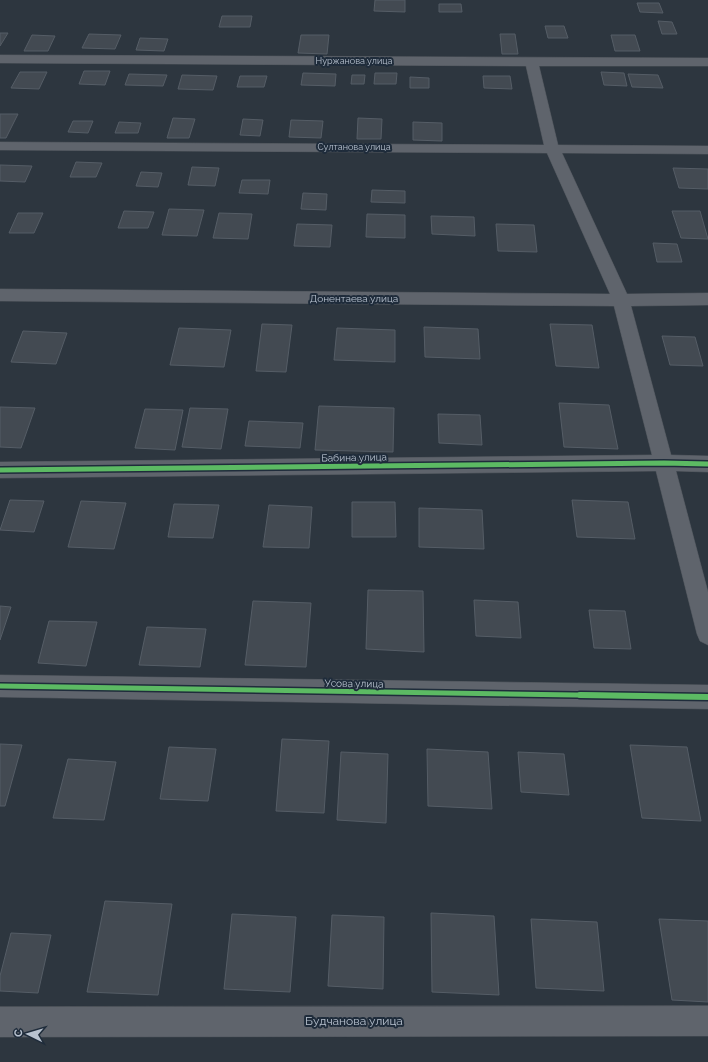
<svg xmlns="http://www.w3.org/2000/svg" width="708" height="1062" font-family="Raleway,sans-serif">
<style>
.building{fill:#434a52;stroke:#555d66}
.lines{fill:none;stroke-linecap:round;stroke-linejoin:round}
.street-casing{stroke:#4c5259;stroke-width:1}
.street{fill:#5f646c;fill-rule:evenodd}
.cycleway-far1-casing{stroke:#1f2c3b;stroke-width:8}
.cycleway-casing{stroke:#1f2c3b;stroke-width:9}
.cycleway-far1{stroke:#5cba63;stroke-width:5}
.cycleway{stroke:#5cba63;stroke-width:6}
.labels{text-anchor:middle;stroke-width:4;stroke-linejoin:round;paint-order:stroke}
.far-street-label{font-size:9px;fill:#b8c2cf;stroke:#1f2c3b}
.street-label{font-size:10px;fill:#b8c2cf;stroke:#1f2c3b}
.near-street-label{font-size:12px;fill:#b8c2cf;stroke:#1f2c3b}
</style>
<rect width="100%" height="100%" fill="#2d363f"/>
<path class="building" d="M375 0H405V12L374 11Z
M637 3H659L663 13 640 12Z
M439 4H461L462 12H439Z
M222 16H252L250 27H219Z
M658 21 672 22 677 34H662Z
M545 26H564L568 38H548Z
M0 33H8L0 46Z
M89 34 121 35 115 49 82 48Z
M500 34H515L518 54H502Z
M32 35 55 36 48 51H24Z
M301 35H329L327 54 298 53Z
M611 35H635L640 51H615Z
M140 38 168 39 164 51 136 50Z
M84 71H110L105 85 79 84Z
M20 72H47L39 89 11 88Z
M601 72 624 73 627 86 604 85Z
M303 73 336 74 335 86 301 85Z
M375 73H397L396 84H374Z
M129 74 167 75 163 86 125 85Z
M628 74 658 75 663 88 632 87Z
M182 75 217 76 213 90 178 89Z
M352 75H365L364 84H351Z
M240 76H267L264 87H237Z
M483 76H510L512 89 484 88Z
M410 77 429 78V88H410Z
M0 114H18L6 138H0Z
M173 118 195 119 189 138H167Z
M358 118 382 119 381 139H357Z
M243 119 263 120 260 136 240 135Z
M291 120 323 121 321 138 289 137Z
M73 121H93L88 133 68 132Z
M119 122 141 123 138 133H115Z
M413 122 442 123V141L413 140Z
M76 162 102 163 96 177H70Z
M0 165 32 166 25 182 0 181Z
M192 167 219 168 215 186 188 185Z
M673 168 708 169V189L679 188Z
M141 172 162 173 158 187 136 186Z
M242 180H270L268 194 239 193Z
M372 190 405 191V203L371 202Z
M303 193 327 194 326 210 301 209Z
M169 209 204 210 197 236 162 235Z
M124 211 154 212 148 228H118Z
M672 211H700L708 239 681 238Z
M18 213H43L34 233H9Z
M219 213 252 214 248 239 213 238Z
M367 214 405 215V238L366 237Z
M431 216 474 217 475 236 432 234Z
M297 224 332 225 330 247 294 246Z
M496 224 534 225 537 252 498 251Z
M653 243 677 244 682 262H657Z
M262 324 292 325 286 372 256 371Z
M550 324 592 325 599 368 556 366Z
M424 327 478 329 480 359 425 357Z
M179 328 231 330 224 367 170 365Z
M337 328 395 330V362L334 360Z
M23 331 67 333 56 364 11 362Z
M662 336 695 337 703 366 670 365Z
M559 403 609 405 618 449 564 447Z
M319 406 394 408 393 452 315 450Z
M0 407 35 408 21 448 0 447Z
M190 408 228 409 221 449 182 447Z
M145 409 183 410 175 450 135 448Z
M438 414 480 415 482 445 439 443Z
M249 421 303 423 300 448 245 446Z
M10 500 44 501 34 532 0 530Z
M572 500 628 502 635 539 577 537Z
M81 501 126 503 114 549 68 547Z
M352 502H395L396 537H352Z
M174 504 219 505 213 538 168 537Z
M269 505 312 507 309 548 263 547Z
M419 508 482 510 484 549 419 547Z
M368 590 423 591 424 652 366 649Z
M474 600 518 602 521 638 476 636Z
M253 601 311 603 306 667 245 665Z
M0 606 11 607 0 640Z
M589 610 625 611 631 649 594 648Z
M49 621 97 622 86 666 38 663Z
M147 627 206 629 200 667 139 665Z
M282 739 329 741 324 813 276 811Z
M0 744 22 745 5 806H0Z
M630 745 687 747 701 821 642 818Z
M169 747 216 749 208 801 160 799Z
M427 749 488 752 492 809 428 806Z
M341 752 388 754 386 823 337 820Z
M518 752 564 754 569 795 521 792Z
M68 759 116 762 104 820 53 818Z
M105 901 172 904 158 995 87 992Z
M431 913 494 916 499 995 432 992Z
M232 914 296 917 290 992 224 989Z
M332 915 384 917 383 989 328 986Z
M531 919 597 922 604 991 536 988Z
M659 919 708 921V1002L672 1000Z
M11 933 51 935 38 993 0 991V976Z"/>
<g class="lines">
<defs>
<path id="street" d="M0 55 708 58V66H539L558 145 708 146V154L562 153 627 294 708 293V305L631 306 671 455 708 456V472L676 471 708 592V645L700 641 697 634 656 471 0 478V462L652 455 614 306 0 301V289L610 294 547 153 0 150V142L544 145 526 66 0 63Z
M0 675 708 685V709L0 697Z
M708 1006V1036L0 1037V1007Z"/>
</defs>
<use href="#street" class="street-casing"/>
<use href="#street" class="street"/>
<defs>
<path id="cycleway-far1" d="M0 470 664 463 708 464
M0 686 645 696"/>
<path id="cycleway" d="M580 695 708 697"/>
</defs>
<use href="#cycleway-far1" class="cycleway-far1-casing"/>
<use href="#cycleway" class="cycleway-casing"/>
<use href="#cycleway-far1" class="cycleway-far1"/>
<use href="#cycleway" class="cycleway"/>
</g>
<g class="labels">
<g class="far-street-label">
<text x="354" y="64">Нуржанова улица</text>
<text x="354" y="150">Султанова улица</text>
</g>
<g class="street-label">
<text x="354" y="302">Донентаева улица</text>
<text transform="translate(354 457) rotate(-1)" y="4">Бабина улица</text>
<text transform="translate(354 683) rotate(1)" y="4">Усова улица</text>
</g>
<g class="near-street-label">
<text x="354" y="1025">Будчанова улица</text>
</g>
</g>
<g transform="translate(28 1034) rotate(275)" stroke="#1f2c3b" stroke-width="3" paint-order="stroke">
<path d="M0-3L7 15L0 10L-7 15Z" fill="#b8c2cf"/>
<text y="-6" font-size="11" font-weight="bold" text-anchor="middle" fill="#b8c2cf">С</text>
</g>
</svg>
